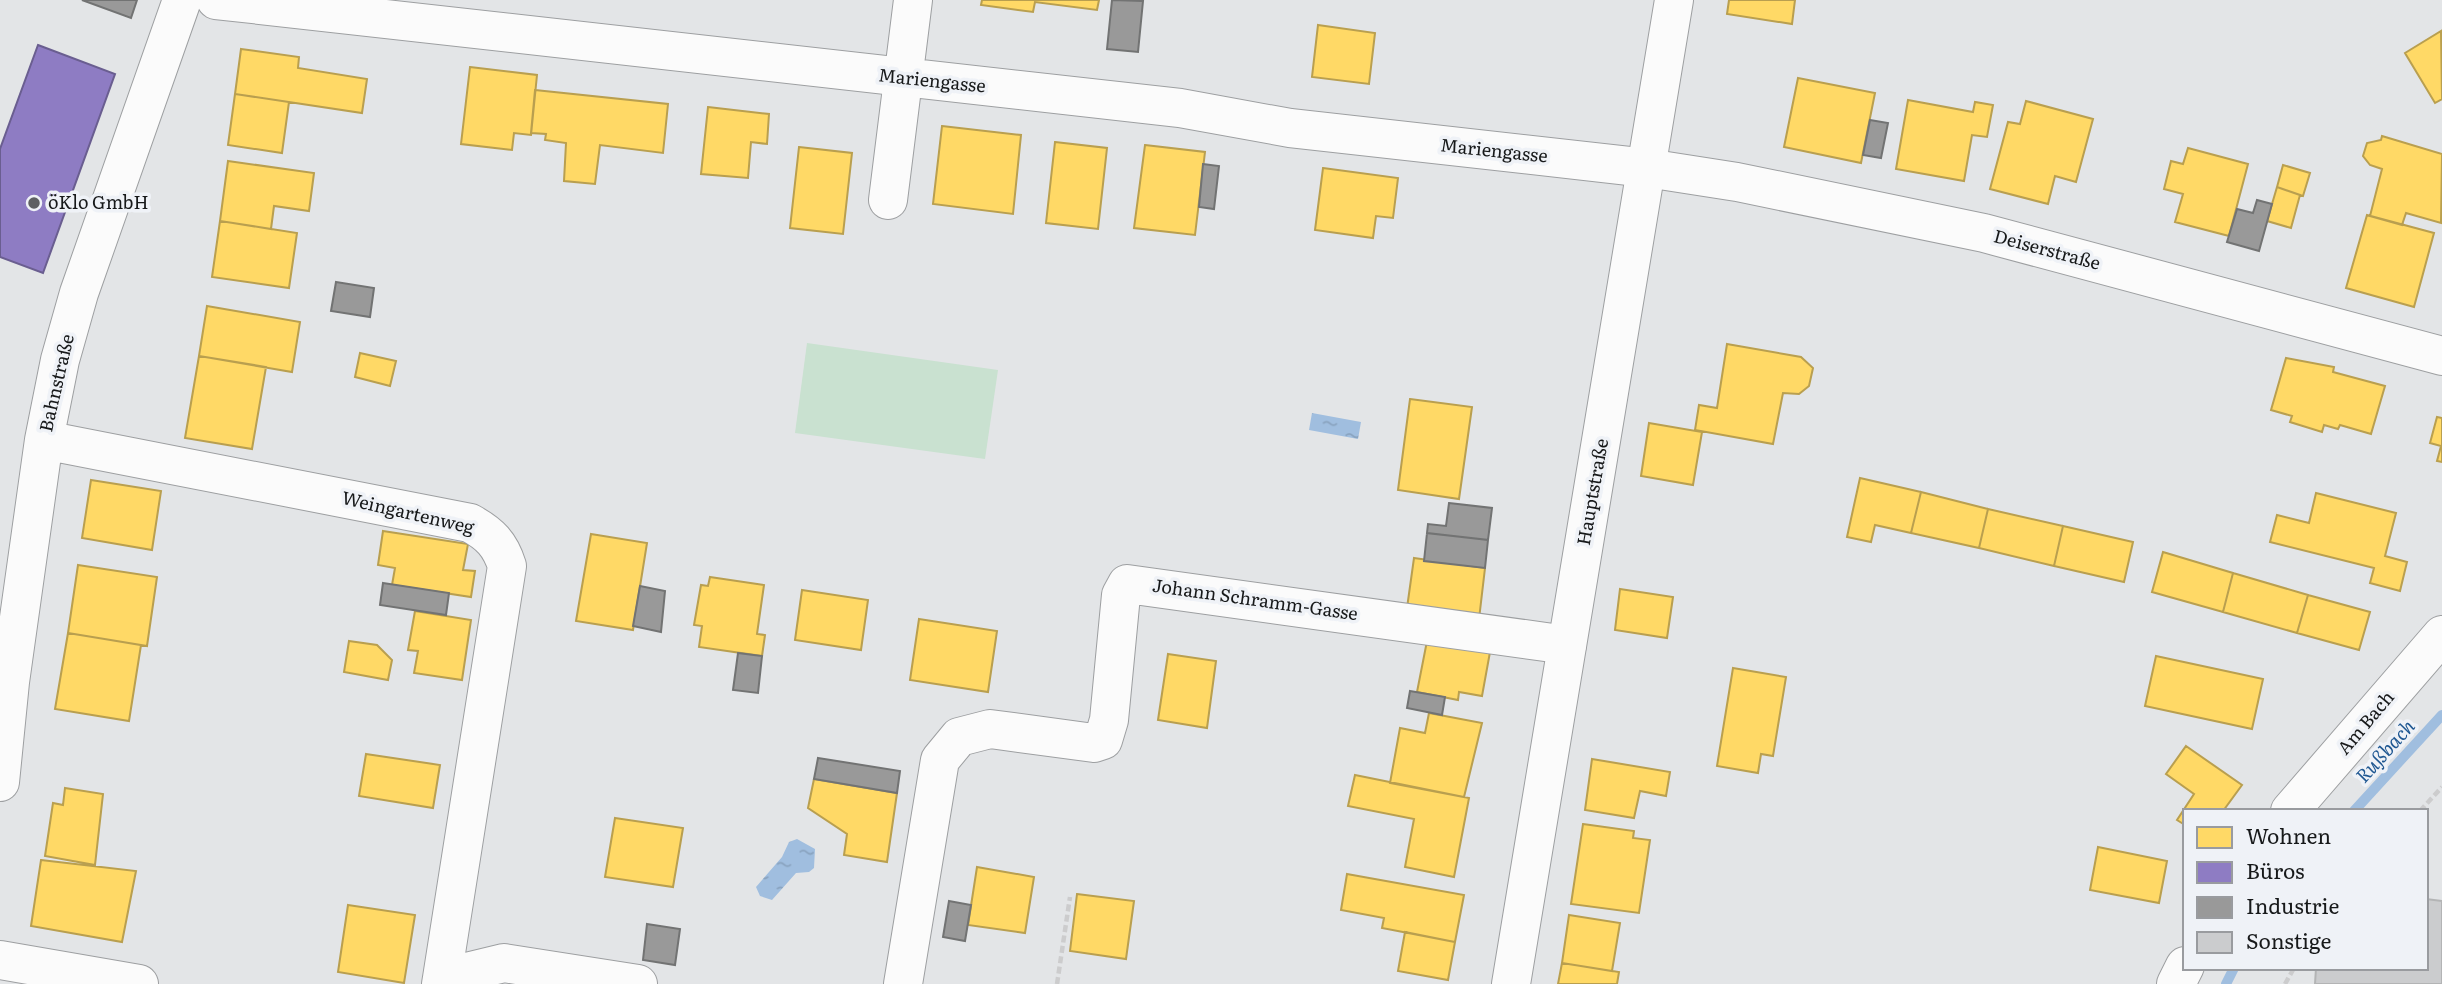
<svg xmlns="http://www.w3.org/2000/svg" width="2442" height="984" font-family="Literata,serif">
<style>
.pitch{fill:#c9e1d0}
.water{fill:url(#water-ripples)}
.homes{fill:#ffd966;stroke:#b99f4f;stroke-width:2}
.offices{fill:#8e7cc3;stroke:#6a5e90;stroke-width:2}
.industry{fill:#999;stroke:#727373;stroke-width:2}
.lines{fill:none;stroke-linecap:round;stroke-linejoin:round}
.stream{stroke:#a0bedf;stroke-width:10}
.building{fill:#cbccce;stroke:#b3b4b5;stroke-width:2}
.street-casing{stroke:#9d9fa1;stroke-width:40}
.secondary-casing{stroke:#9d9fa1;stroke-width:40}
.path{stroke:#cccccd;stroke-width:4.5;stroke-dasharray:7 3.5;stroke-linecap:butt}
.street{stroke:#fbfbfb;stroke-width:38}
.secondary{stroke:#fbfbfb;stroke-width:38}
.poi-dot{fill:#5e6062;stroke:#eff2f7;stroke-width:2.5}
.labels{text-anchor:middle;stroke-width:7;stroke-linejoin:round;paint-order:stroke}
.street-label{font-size:18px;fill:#17191a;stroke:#eff2f7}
.poi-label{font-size:18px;fill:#17191a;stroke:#eff2f7;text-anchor:start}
.water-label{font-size:19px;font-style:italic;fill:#205892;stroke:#eff2f7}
</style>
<defs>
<pattern id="water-ripples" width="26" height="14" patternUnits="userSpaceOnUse" patternTransform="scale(1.75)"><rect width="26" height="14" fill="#a0bedf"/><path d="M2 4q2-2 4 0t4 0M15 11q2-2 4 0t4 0" fill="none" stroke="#89a3bf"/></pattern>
</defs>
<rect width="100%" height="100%" fill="#e3e5e7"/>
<path class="pitch" d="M807 343 998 370 985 459 795 433Z"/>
<path class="water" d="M1312 413 1361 422 1358 439 1309 430Z
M797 839 815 849 814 868 809 872 796 873 772 900 760 896 756 887 782 857 789 842Z"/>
<path class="homes" d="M982 0H1099L1097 10 1035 2 1033 12 981 5Z
M1729 0H1795L1792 24 1727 14Z
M1318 25 1375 33 1369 84 1312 77Z
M2441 31 2442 99 2435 103 2405 53Z
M241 49 299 57 298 68 367 79 362 113 235 94Z
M470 67 537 75 531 135 514 133 512 150 461 144Z
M1798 78 1875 93 1861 163 1784 147Z
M535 90 668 104 663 153 600 145 595 184 564 181 566 143 545 140 546 134 531 133Z
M235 94 289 102 282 153 228 145Z
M1908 100 1973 112 1975 102 1993 105 1987 137 1972 135 1964 181 1896 169Z
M2026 101 2093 119 2076 182 2055 176 2048 204 1990 189 2008 122 2020 124Z
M708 107 769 114 767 144 751 142 748 178 701 174Z
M942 126 1021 135 1013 214 933 204Z
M2382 136 2442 154 2441 223 2406 213 2402 225 2370 216 2382 169 2370 165 2363 156 2367 143 2381 140Z
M1055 142 1107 148 1098 229 1046 223Z
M1145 145 1205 152 1195 235 1134 228Z
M799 147 852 153 843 234 790 228Z
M2188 148 2248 164 2229 236 2175 222 2183 194 2164 189 2171 161 2183 164Z
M228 161 314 173 309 211 274 206 271 229 220 221Z
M2283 165 2310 173 2303 196 2277 187Z
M1323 168 1398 178 1393 218 1376 216 1373 238 1315 230Z
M2277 187 2300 195 2291 228 2267 221Z
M2367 215 2434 233 2414 307 2346 288Z
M220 221 297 233 289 288 212 277Z
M207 306 300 322 292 372 199 356Z
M1727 344 1801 357 1813 368 1809 386 1799 394 1783 393 1773 444 1695 430 1699 405 1717 408Z
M360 353 396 361 390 386 355 377Z
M199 356 266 367 252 449 185 438Z
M2286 358 2334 367 2333 372 2385 386 2371 434 2340 425 2338 429 2324 425 2322 432 2290 422 2292 416 2271 410Z
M1410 399 1472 407 1459 499 1398 490Z
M2437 417 2442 418V462L2437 461 2441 446 2430 443Z
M1649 423 1702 432 1693 485 1641 476Z
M1860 478 1921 492 1911 533 1875 525 1871 542 1847 537Z
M91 480 161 491 152 550 82 538Z
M1921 492 1988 509 1979 548 1911 533Z
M2316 493 2396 513 2385 556 2407 562 2400 591 2370 583 2374 568 2270 542 2277 515 2309 523Z
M1988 509 2063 526 2054 566 1979 548Z
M2063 526 2133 542 2124 582 2054 566Z
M383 531 468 544 463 570 475 571 471 597 392 585 395 568 378 565Z
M591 534 647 543 633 630 576 621Z
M2163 552 2233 573 2223 612 2152 592Z
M1414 558 1485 568 1479 619 1407 608Z
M78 565 157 577 147 646 68 633Z
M2233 573 2308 595 2297 633 2223 612Z
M710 577 764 585 757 634 765 635 762 656 699 647 702 626 694 625 701 585 708 586Z
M1620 589 1673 597 1667 638 1615 630Z
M802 590 868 600 861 650 795 640Z
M2308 595 2370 612 2359 650 2297 633Z
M415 611 471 620 462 680 414 673 418 651 408 650Z
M919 619 997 631 988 692 910 680Z
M68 633 141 645 129 721 55 709Z
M349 641 377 645 392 660 388 680 344 672Z
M1427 641 1490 652 1482 696 1459 692 1458 700 1417 692Z
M1168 654 1216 661 1207 728 1158 720Z
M2156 656 2263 679 2252 729 2145 706Z
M1733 668 1786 677 1773 756 1761 754 1758 773 1717 766Z
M1429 713 1482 723 1464 797 1390 783 1400 728 1425 733Z
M2186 746 2242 785 2223 811H2185V825L2177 820 2194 794 2166 774Z
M366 754 440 765 433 808 359 796Z
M1592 759 1670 772 1666 796 1640 791 1634 818 1585 810Z
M1355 775 1469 798 1454 877 1405 867 1414 819 1348 806Z
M814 779 897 793 887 862 844 855 847 834 808 808Z
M65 788 103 794 95 865 45 856 53 803 63 805Z
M615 818 683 828 673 887 605 877Z
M1583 824 1634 831 1633 838 1650 840 1639 913 1571 904Z
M2098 847 2167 861 2159 903 2090 890Z
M41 860 136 871 122 942 31 926Z
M977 867 1034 877 1025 933 968 925Z
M1347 874 1464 895 1455 942 1382 928 1384 918 1341 910Z
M1077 894 1134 901 1126 959 1070 951Z
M348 905 415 915 404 983 338 972Z
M1569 915 1620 923 1612 971 1562 963Z
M1405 932 1455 942 1448 980 1398 971Z
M1562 963 1619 972 1617 984H1558Z"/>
<path class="offices" d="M38 45 115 74 43 273 0 257V149Z"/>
<path class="industry" d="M82 0H137L131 18Z
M1112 0 1143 1 1138 52 1107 49Z
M1870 120 1888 123 1881 158 1863 155Z
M1203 164 1219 166 1214 209 1199 207Z
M2257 200 2272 204 2259 251 2227 242 2237 209 2253 213Z
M336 282 374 288 370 317 331 311Z
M1449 503 1492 508 1488 540 1427 533 1428 524 1446 526Z
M1427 533 1488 540 1485 568 1424 561Z
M383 583 449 593 446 615 380 605Z
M640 586 665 591 661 632 633 626Z
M738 653 762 656 758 693 733 690Z
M1410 691 1445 697 1442 715 1407 708Z
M818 758 900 771 897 793 814 779Z
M949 901 971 905 965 941 943 937Z
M647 924 680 929 675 965 643 960Z"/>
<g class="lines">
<path class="stream" d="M2354 811 2442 715
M2226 984 2234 968"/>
</g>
<path class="building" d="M2426 899 2442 901V984H2315L2316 968H2426Z"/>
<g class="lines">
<defs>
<path id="street" d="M216 0 1180 108 1290 128 1647 168 1737 182 1984 233 2442 356
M888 200 913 0
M44 440 470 523C490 534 500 544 507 566L442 978
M0 782 10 682 44 440 60 360 79 293 182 0
M2290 811 2442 635
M0 960 139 984
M441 984 442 978 504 963 638 984
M903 984 940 760 959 737 990 729 1094 743 1103 740 1109 720 1121 595 1127 584 1567 645
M2176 984 2185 966"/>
<path id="secondary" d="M1511 984 1674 0"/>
</defs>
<use href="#street" class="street-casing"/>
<use href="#secondary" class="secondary-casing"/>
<path class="path" d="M2420 811 2442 787
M1057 984 1070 897
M2285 984 2294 968"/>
<use href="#street" class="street"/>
<use href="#secondary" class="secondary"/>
</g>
<circle class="poi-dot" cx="34" cy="203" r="7"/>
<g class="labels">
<g class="street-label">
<text transform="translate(932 81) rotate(6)" y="6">Mariengasse</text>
<text transform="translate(1494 151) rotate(6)" y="6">Mariengasse</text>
<text transform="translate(2047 250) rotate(15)" y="6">Deiserstraße</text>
<text transform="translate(57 383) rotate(-77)" y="6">Bahnstraße</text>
<text transform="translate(1593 492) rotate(-80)" y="6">Hauptstraße</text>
<text transform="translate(408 513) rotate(13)" y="6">Weingartenweg</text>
<text transform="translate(1255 600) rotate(8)" y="6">Johann Schramm-Gasse</text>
<text transform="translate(2366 723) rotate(-50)" y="6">Am Bach</text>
</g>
<g class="poi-label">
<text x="48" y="209">öKlo GmbH</text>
</g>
<g class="water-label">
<text transform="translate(2385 751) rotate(-48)" y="7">Rußbach</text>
</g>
</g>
<rect x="2183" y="809" width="245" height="161" fill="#eff2f7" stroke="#999b9f" stroke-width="2"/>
<rect x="2197" y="827" width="35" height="21" fill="#ffd966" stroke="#999b9f" stroke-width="2"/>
<text x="2246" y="844" font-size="21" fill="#17191a">Wohnen</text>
<rect x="2197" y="862" width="35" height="21" fill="#8e7cc3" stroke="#999b9f" stroke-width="2"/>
<text x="2246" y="879" font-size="21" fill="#17191a">Büros</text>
<rect x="2197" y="897" width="35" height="21" fill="#999999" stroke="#999b9f" stroke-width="2"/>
<text x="2246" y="914" font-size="21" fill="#17191a">Industrie</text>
<rect x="2197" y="932" width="35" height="21" fill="#cbccce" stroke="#999b9f" stroke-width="2"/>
<text x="2246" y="949" font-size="21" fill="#17191a">Sonstige</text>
</svg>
